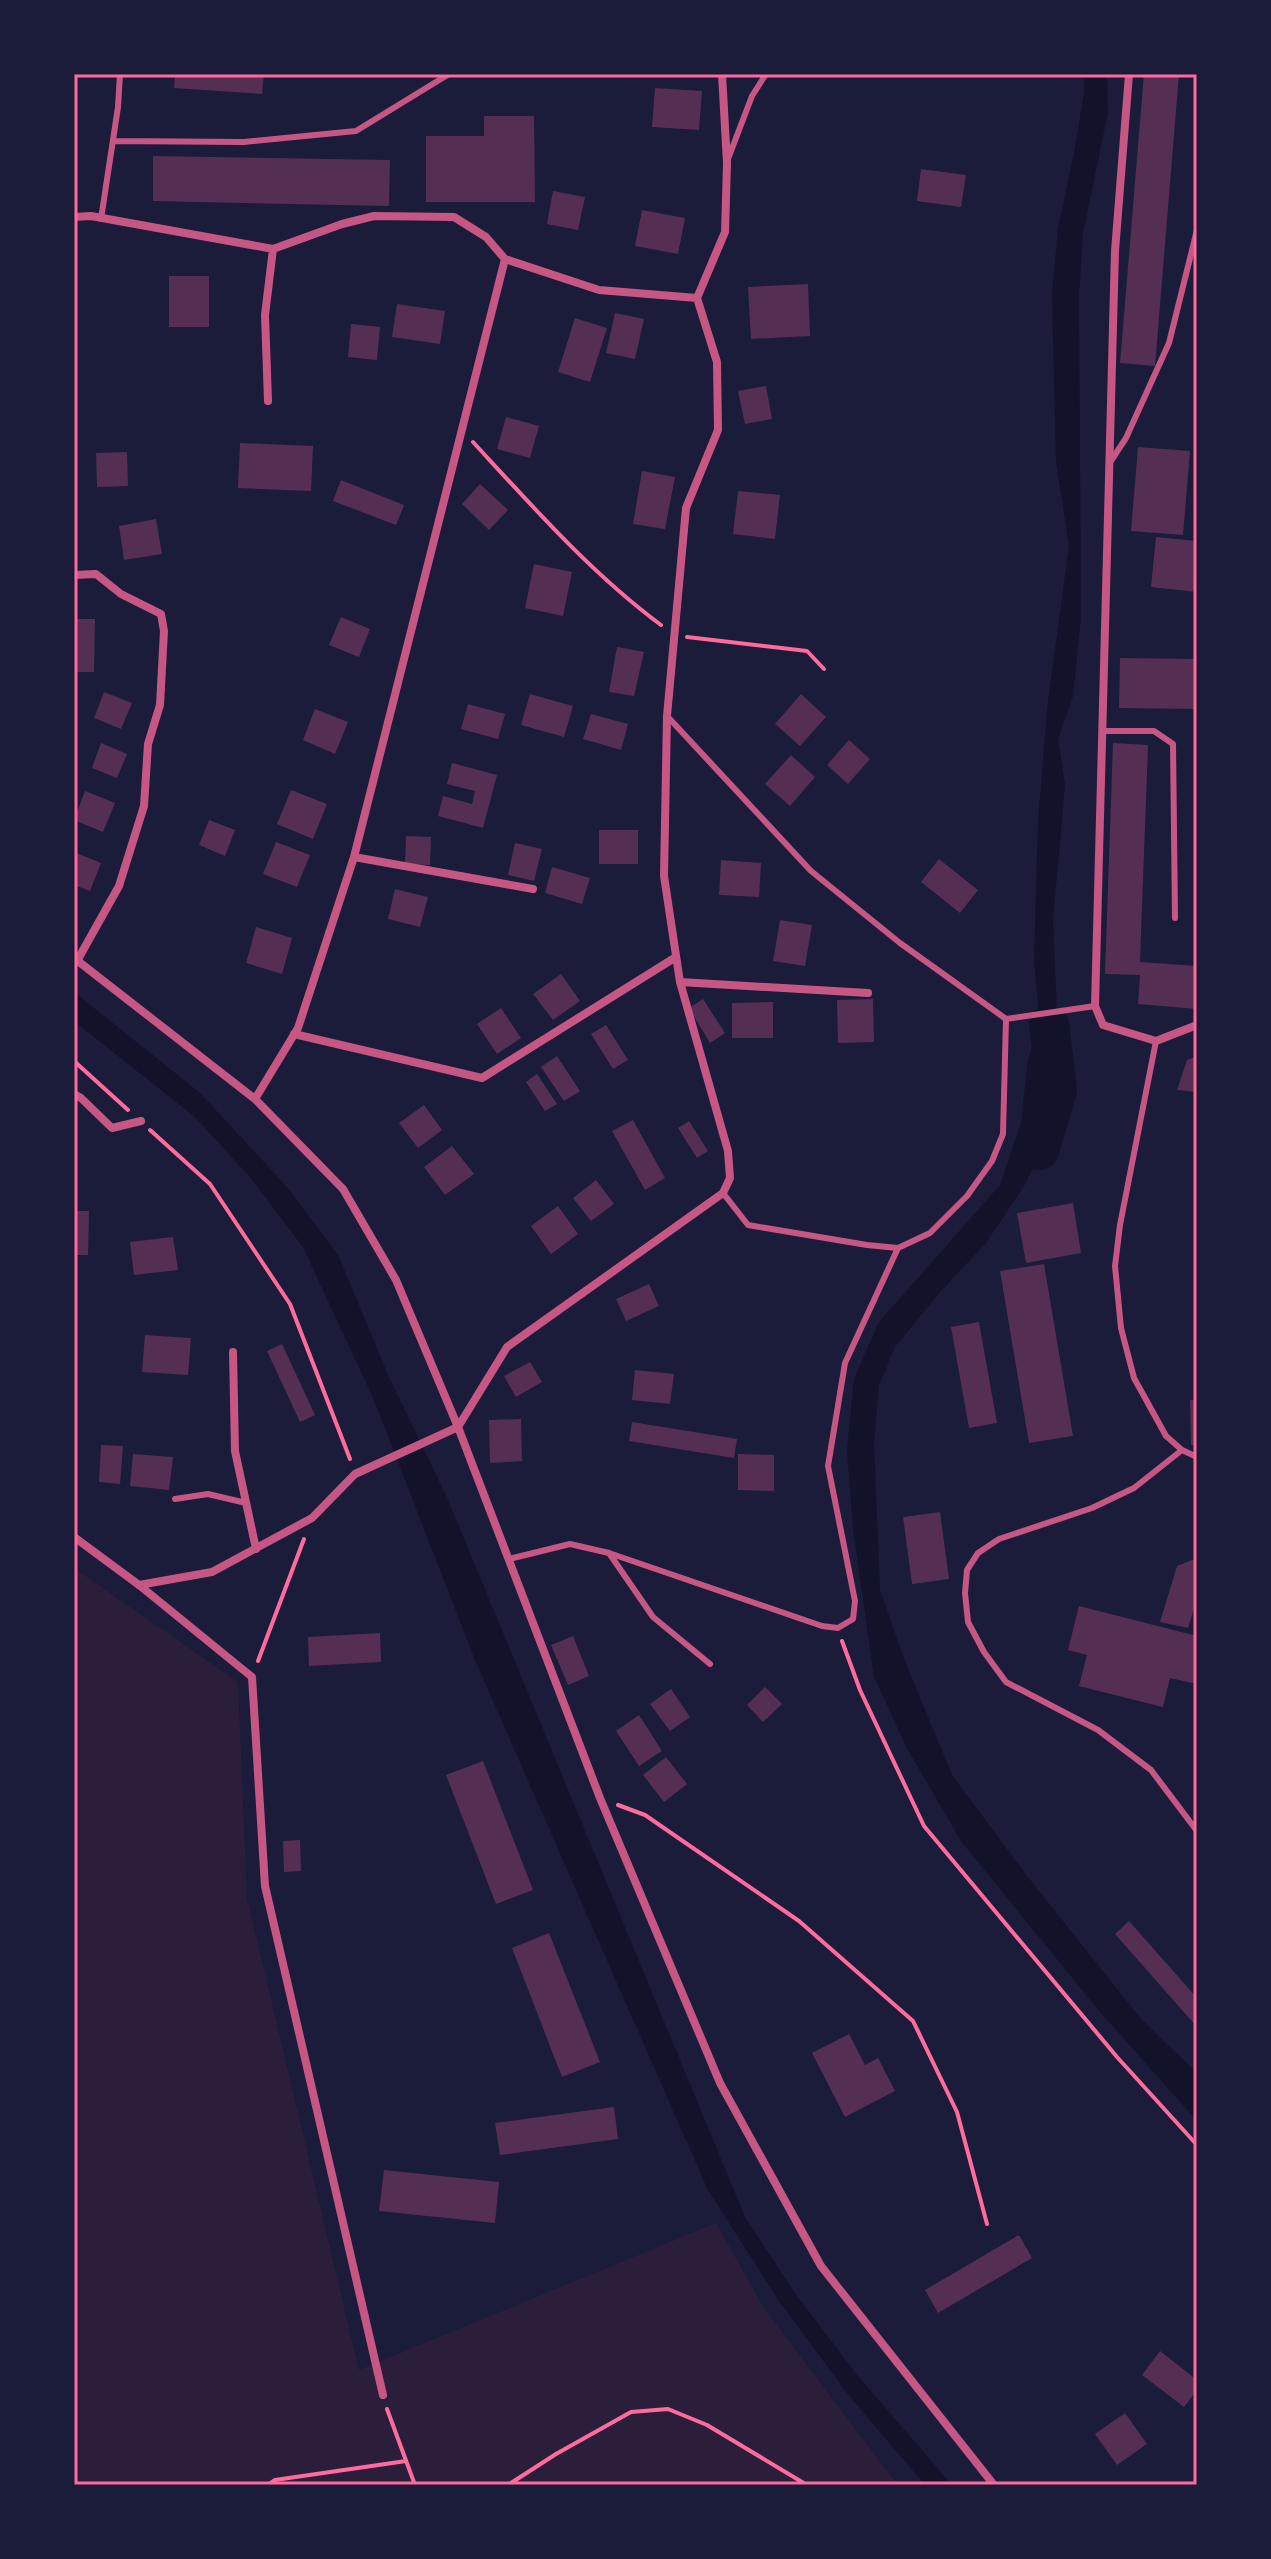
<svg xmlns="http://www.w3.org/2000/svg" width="1271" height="2559" font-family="'IBM Plex Sans',sans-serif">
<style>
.green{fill:#2a1e3b}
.water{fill:#12122b}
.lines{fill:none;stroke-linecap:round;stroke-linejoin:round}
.river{stroke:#12122b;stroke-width:40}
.building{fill:#542f53}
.path{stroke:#ff6b9d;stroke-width:4}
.service{stroke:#c65784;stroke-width:6}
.minor{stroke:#c65784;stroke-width:8}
.neatline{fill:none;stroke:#ff6b9d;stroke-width:3}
</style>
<rect width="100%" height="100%" fill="#1b1b3a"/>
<path class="green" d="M74 1568 238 1682 247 1898 359 2370 716 2223 765 2310 898 2485H74Z"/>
<path class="water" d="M1084 74H1107L1108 112 1083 233 1079 295 1081 616 1073 696 1058 739 1065 785 1053 919 1058 1038 1053 1121 1026 1183 986 1243 940 1292 895 1347 879 1385 874 1444 880 1590 904 1659 952 1775 1027 1876 1141 2019 1197 2073V2121L1096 2007 961 1841 907 1748 874 1677 853 1529 847 1450 854 1379 879 1322 1000 1185 1021 1123 1028 1059 1040 1024 1034 960 1038 823 1047 709 1069 546 1056 461 1052 294 1058 228 1074 153 1084 93Z
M74 992 200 1093 287 1187 338 1255 389 1377 448 1500 745 2217 794 2292 857 2375 952 2485H925L847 2393 779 2301 708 2190 475 1660 374 1400 303 1247 250 1177 195 1117 74 1021Z"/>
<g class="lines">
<path class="river" d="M1039 1150 1057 1090 1049 1025"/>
</g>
<path class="building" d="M175 74H264L262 94 174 88Z
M1144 74H1179L1155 366 1120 363Z
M655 88 702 91 699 130 652 127Z
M484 116H534L535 202H426V136H484Z
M153 156 390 160 389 206 153 201Z
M921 169 966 175 961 207 917 201Z
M553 191 585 197 578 230 547 224Z
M642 210 685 218 678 254 635 246Z
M169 276H209V327H169Z
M808 284 810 336 751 339 748 287Z
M397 304 445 311 440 344 392 337Z
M615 313 644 319 635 359 606 353Z
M575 318 607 328 590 382 558 372Z
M351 324 380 327 377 360 348 357Z
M766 386 772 419 745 424 738 391Z
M506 417 539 426 530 458 497 449Z
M240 443 313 446 311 491 238 488Z
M1138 447 1190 451 1183 535 1131 531Z
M127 452 128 486 97 487 96 453Z
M642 471 675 477 665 529 633 524Z
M341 480 404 505 396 525 333 501Z
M480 484 508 510 489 530 462 504Z
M738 491 780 495 775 539 733 534Z
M156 519 162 554 124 560 119 526Z
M1156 537 1197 541V592L1151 587Z
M534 564 572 572 563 616 525 608Z
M341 617 370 629 359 657 329 645Z
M74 619H95L94 672H74Z
M617 647 644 652 634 696 609 692Z
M1120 658 1197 659V709L1119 708Z
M104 692 132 703 121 729 94 718Z
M530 694 573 706 564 737 521 725Z
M801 694 826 717 800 746 775 724Z
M468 704 505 714 498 739 461 729Z
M315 709 348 722 335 754 303 740Z
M591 714 628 724 621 750 583 739Z
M849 740 870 759 848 784 827 765Z
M101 743 127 754 117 778 92 768Z
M1113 743 1148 745 1140 962 1197 966V1009L1138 1004 1140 975 1105 974Z
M791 755 815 777 790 806 765 784Z
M452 763 497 775 483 828 438 816 443 796 472 804 475 791 447 784Z
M291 790 327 804 313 839 277 824Z
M85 791 115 803 103 832 74 820Z
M209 820 235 830 225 856 199 845Z
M599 830H638V864H599Z
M406 836 431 837 430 865 405 864Z
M276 842 310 855 297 887 263 874Z
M515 843 542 849 534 881 508 875Z
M74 852 101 863 90 891 74 885Z
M939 859 978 890 960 913 921 882Z
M721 860 761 863 759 897 719 895Z
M552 867 590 878 582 904 545 893Z
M395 889 428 897 420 927 388 919Z
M780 920 812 925 805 966 773 961Z
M256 927 292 938 282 974 246 963Z
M561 974 580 1001 553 1020 533 994Z
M703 999 725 1033 710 1043 689 1008Z
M873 999 874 1042 838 1043 837 1000Z
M773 1002V1038H732V1003Z
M501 1008 521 1038 497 1054 477 1024Z
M606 1025 628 1060 613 1069 591 1034Z
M557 1056 580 1091 564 1101 541 1067Z
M1197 1056V1092L1177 1090 1187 1060Z
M537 1074 557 1104 545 1111 526 1082Z
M424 1105 442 1130 418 1148 399 1123Z
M633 1120 665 1178 645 1190 612 1131Z
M689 1121 708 1151 697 1158 678 1128Z
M452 1146 474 1174 445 1195 424 1167Z
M596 1180 614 1204 591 1221 573 1198Z
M1073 1203 1081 1253 1026 1263 1017 1213Z
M558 1206 578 1234 551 1254 531 1226Z
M74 1211H89L88 1255H74Z
M173 1237 178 1270 134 1275 130 1242Z
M1044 1264 1073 1436 1029 1443 1000 1271Z
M649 1284 659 1306 626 1321 616 1299Z
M979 1322 997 1423 969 1428 951 1327Z
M145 1335 191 1338 188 1375 142 1372Z
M282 1344 315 1415 300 1422 267 1351Z
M530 1362 542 1382 516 1397 504 1376Z
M635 1370 674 1374 670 1404 632 1400Z
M1190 1400H1197V1445H1191Z
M521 1419 522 1461 490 1463 489 1420Z
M632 1422 737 1439 734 1458 629 1441Z
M101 1445 123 1446 120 1484 99 1482Z
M133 1454 173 1457 169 1490 130 1486Z
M738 1454 774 1455V1491L738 1490Z
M940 1512 949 1579 912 1584 903 1517Z
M1197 1558V1598L1188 1628 1160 1622 1177 1566Z
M1079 1606 1197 1636V1684L1170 1678 1163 1707 1079 1686 1087 1655 1068 1650Z
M380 1633 381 1662 309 1666 308 1637Z
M573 1636 589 1676 568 1685 551 1645Z
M765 1687 782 1704 763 1722 747 1705Z
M671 1689 690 1717 670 1731 650 1704Z
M639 1715 662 1751 639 1766 616 1731Z
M666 1757 687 1784 664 1802 643 1775Z
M483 1761 533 1890 496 1904 446 1775Z
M300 1840 301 1871 284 1872 283 1841Z
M1129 1921 1197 1998V2027L1115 1934Z
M549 1933 600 2062 562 2077 512 1948Z
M849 2034 865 2065 878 2058 895 2091 845 2117 812 2053Z
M614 2107 618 2139 500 2155 495 2123Z
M384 2170 499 2182 495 2223 379 2211Z
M1019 2235 1032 2258 938 2313 925 2290Z
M1160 2351 1197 2380V2390L1184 2407 1142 2375Z
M1125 2413 1147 2444 1117 2465 1095 2434Z"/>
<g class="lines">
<path class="path" d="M473 442C532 506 591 573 661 625
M687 637 807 651 824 669
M74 1061 128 1110
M150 1130 210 1184 290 1304 350 1459
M842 1641 860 1690 924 1826 1117 2057 1197 2145
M258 1661 304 1539
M618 1805 645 1815 799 1921 913 2021 957 2112 987 2224
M387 2409 415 2485
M268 2485 275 2480 406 2461
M508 2485 556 2454 631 2412 668 2409 707 2425 807 2485"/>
<path class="service" d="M113 141 244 142 356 131 449 74
M728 159 752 96 766 74
M101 219 118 107 120 74
M1109 464 1126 438 1169 343 1197 230
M667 716 811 871 900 943 1006 1019 1095 1006
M1102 731H1154L1173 744 1175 918
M1156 1041 1120 1225 1115 1266 1121 1328 1134 1378 1166 1436 1182 1450 1197 1457
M723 1193 748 1225 867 1245 898 1248 930 1233 967 1196 992 1161 1003 1134 1006 1019
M1182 1450 1134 1488 1092 1508 999 1539 978 1553 967 1570 965 1593 968 1622 984 1652 1006 1682 1098 1730 1151 1770 1197 1831
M175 1499 208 1494 246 1503
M609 1553 653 1617 710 1664
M509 1559 570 1544 609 1553 822 1626 838 1628 853 1619 855 1601 828 1466 845 1363 898 1248"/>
<path class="minor" d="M1129 74 1115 251 1095 1006 1103 1025 1156 1041 1197 1025
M74 217 91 216 273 249 342 224 374 216 454 217 486 237 505 259 599 290 697 298
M268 401 265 315 273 249
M74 575 96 574 121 594 161 614 164 631 160 705 148 744 144 806 119 886 77 961
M354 857 533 889
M74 958 255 1099 343 1189 396 1280 458 1427 600 1798 720 2083 821 2266 994 2485
M680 982 868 993
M294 1034 482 1078 676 957
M74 1094 81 1098 112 1128 141 1121
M255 1099 298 1028 354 857 505 259
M233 1352 235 1451 256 1549
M74 1537 139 1585 252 1677 265 1886 383 2395
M139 1585 212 1572 312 1518 355 1474 458 1427 507 1347 723 1193 730 1178 728 1151 680 982 664 876 667 716 686 508 718 430 717 362 697 298 725 232 727 163 722 74"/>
</g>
<rect width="1271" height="2559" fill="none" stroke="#1b1b3a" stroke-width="152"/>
<rect x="76" y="76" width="1119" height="2407" class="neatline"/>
</svg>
